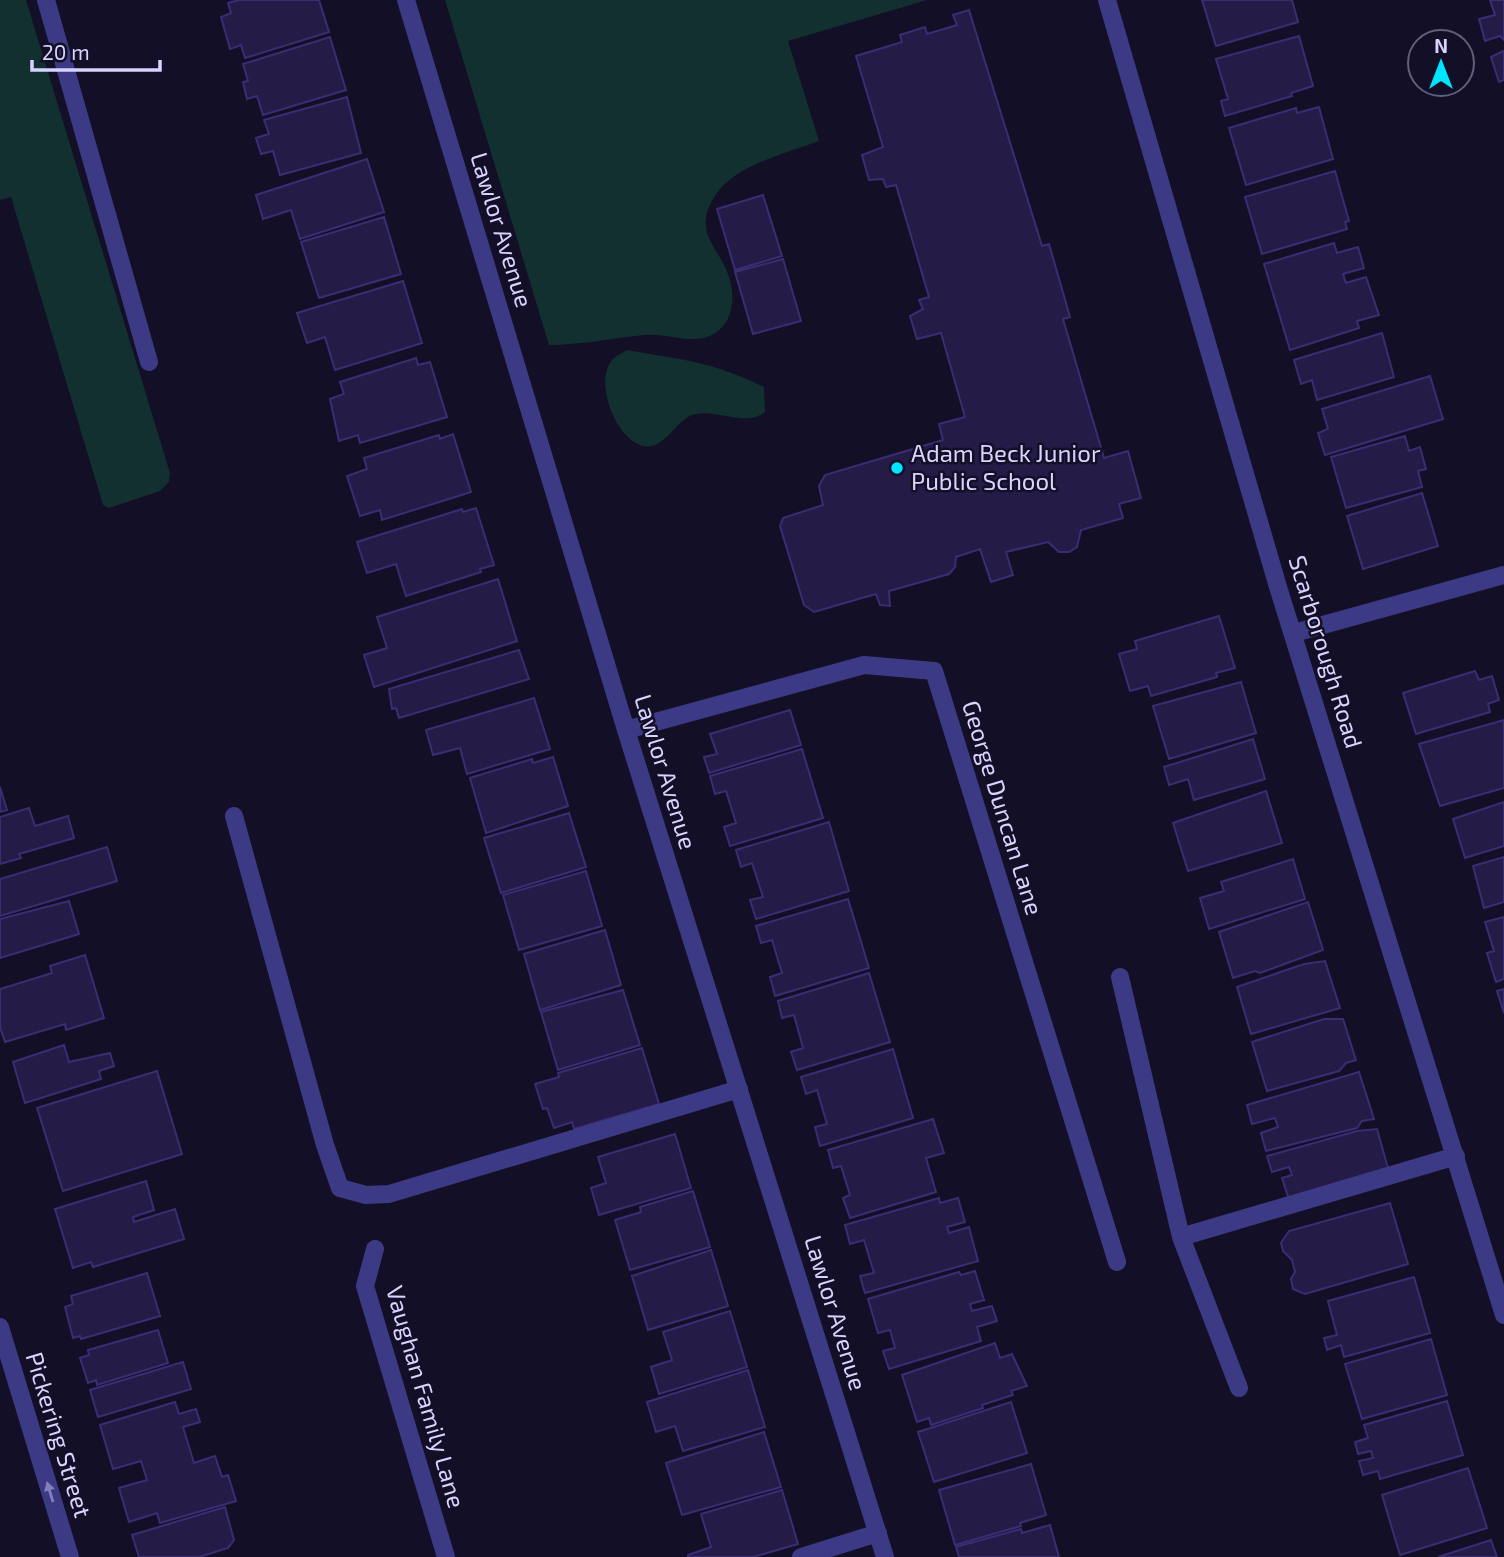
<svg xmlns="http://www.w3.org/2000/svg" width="1504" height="1557" font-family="'Exo 2',sans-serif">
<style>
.green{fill:#12302f}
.building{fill:#241b47;stroke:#3b2d73;stroke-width:2}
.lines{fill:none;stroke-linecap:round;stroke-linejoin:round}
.lane{stroke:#3d3a85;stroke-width:18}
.street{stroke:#3d3a85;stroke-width:18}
.oneway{fill:#837fbc}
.poi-dot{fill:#00e5ff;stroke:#130f26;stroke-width:2.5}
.labels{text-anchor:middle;stroke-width:5;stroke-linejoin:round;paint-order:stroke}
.street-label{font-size:24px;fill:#d9d4ff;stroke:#130f26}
.poi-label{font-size:24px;fill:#d9d4ff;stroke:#130f26;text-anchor:start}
</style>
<rect width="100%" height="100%" fill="#130f26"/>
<path class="green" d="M0 0H26L170 473 169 482 160 491 109 508 103 505 11 197 0 200Z
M445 0H927L788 41 819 141C785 154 732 165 713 199 693 234 719 246 729 277 737 300 732 331 704 338 685 342 664 333 645 335 613 338 580 345 549 345Z
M627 350C683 360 711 361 764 387L765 412C747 427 718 410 696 414 676 417 666 451 643 446 615 439 593 380 613 359 617 355 623 353 627 350Z"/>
<path class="building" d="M239 0H319L329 32 245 58 241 45 230 49 221 17 231 13 228 3Z
M1202 0H1292L1298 22 1216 46Z
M1490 0H1504V40L1500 36 1485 41 1479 19 1495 15Z
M969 10 1042 246 1049 244 1070 317 1063 319 1104 458 1128 451 1141 498 1119 504 1123 518 1081 530 1077 547 1069 552H1059L1048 542 1006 552 1013 575 991 582 980 549 956 557 955 567 949 574 889 591 890 606 880 605 876 594 814 612 804 605 780 526 783 518 823 505 819 486 825 475 943 440 939 424 965 417 941 333 917 339 910 316 923 309 919 300 929 297 896 185 886 187 883 179 869 180 862 155 883 147 856 56 902 42 900 35 925 27 927 34 957 25 953 15Z
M1299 36 1313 86 1291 93 1292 96 1225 116 1221 101 1228 99 1216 59Z
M330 37 346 90 263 115 257 96 247 99 243 82 248 81 243 64Z
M1503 51H1504V80L1499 82 1491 57Z
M347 97 361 153 280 175 273 151 261 154 256 138 269 134 264 120Z
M1319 107 1333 159 1246 185 1229 128 1296 108 1297 113Z
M367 159 384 212 300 239 291 210 263 219 256 195Z
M1335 171 1349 221 1345 222 1347 229 1262 254 1245 197Z
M763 195 782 256 735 270 717 209Z
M384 217 401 274 319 298 301 242Z
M1334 243 1337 253 1358 247 1364 268 1343 274 1346 283 1366 277 1379 315 1357 321 1359 328 1290 350 1264 264Z
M783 259 801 321 753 334 735 272Z
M403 281 422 343 335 370 325 337 307 343 297 313Z
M1382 333 1394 377 1317 400 1312 380 1301 384 1294 360Z
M416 358 418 365 430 362 447 417 360 443 358 435 339 441 330 399 344 394 340 382Z
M1430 376 1443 419 1325 455 1318 433 1328 429 1322 409Z
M453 434 471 492 382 520 380 510 360 516 347 476 367 469 364 458 439 435 440 439Z
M1405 436 1409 451 1420 447 1426 469 1418 471 1422 487 1346 508 1331 457Z
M1422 493 1438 546 1363 569 1347 516Z
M476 508 494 565 480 569 481 572 406 596 396 564 367 573 357 542 462 509 463 512Z
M498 579 517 641 374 687 364 655 387 648 377 617Z
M1219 616 1235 668 1216 673 1217 677 1151 696 1148 686 1130 691 1119 654 1137 649 1135 641Z
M519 650 529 679 399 718 396 708 392 709 389 689Z
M1475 671 1479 680 1492 676 1499 700 1488 704 1490 712 1416 734 1403 693Z
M1241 682 1256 733 1169 759 1153 706Z
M534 698 550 749 467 774 460 748 433 755 426 730Z
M790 710 801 745 709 773 704 757 717 754 710 734Z
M1504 720V788L1440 806 1419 744Z
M1253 739 1265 779 1194 800 1188 779 1169 785 1164 767Z
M802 749 823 818 730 846 724 827 736 823 726 791 715 794 710 776Z
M553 757 568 806 486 833 470 778 532 759 533 763Z
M0 787 7 810 0 812Z
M1266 791 1282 843 1188 871 1173 823Z
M1504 802V846L1465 858 1453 819Z
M29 808 35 826 68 816 74 838 19 854 21 858 0 864V817Z
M569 813 586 867 501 893 484 838Z
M829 822 849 891 756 919 750 900 763 897 752 863 741 867 736 850Z
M107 847 117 881 0 916V879Z
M1504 857V902L1484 908 1473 866Z
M1293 859 1305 899 1209 929 1200 898 1224 891 1221 882Z
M586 871 602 926 519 950 503 895Z
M848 899 869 968 775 996 770 977 782 973 772 940 761 943 756 926Z
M69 901 79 934 0 958V919Z
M1308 902 1323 950 1260 973 1255 971 1233 978 1219 932Z
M1504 917V979L1496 982 1487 953 1494 951 1485 922Z
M605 930 621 985 540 1010 524 954Z
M85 955 104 1018 66 1030 65 1024 5 1042 0 1027V989L52 973 50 966Z
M1325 961 1340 1008 1251 1034 1237 987 1304 964Z
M869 973 890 1042 797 1070 791 1052 803 1048 794 1015 782 1018 778 1001Z
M1504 989V1013L1497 991Z
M623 990 640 1045 558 1070 541 1012Z
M1324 1019H1343L1356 1060 1346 1063 1339 1071 1267 1091 1252 1042Z
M64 1045 69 1062 110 1053 114 1066 99 1071 101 1079 25 1103 13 1062Z
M642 1048 659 1104 574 1129 572 1122 554 1128 547 1108 543 1109 535 1084 559 1077 558 1073Z
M893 1049 913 1118 820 1146 815 1127 827 1124 817 1090 806 1094 801 1077Z
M157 1071 182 1154 63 1191 37 1108Z
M1359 1072 1374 1119 1362 1121 1357 1128 1266 1151 1261 1133 1278 1127 1275 1118 1252 1124 1247 1105Z
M933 1119 944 1153 926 1158 936 1192 850 1218 843 1198 850 1195 841 1166 833 1168 828 1150Z
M1377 1129 1390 1175 1290 1203 1282 1178 1292 1175 1289 1167 1272 1172 1267 1156 1357 1131Z
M675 1134 691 1188 599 1215 591 1188 606 1183 598 1157Z
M146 1181 154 1210 133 1217 134 1222 175 1209 184 1239 93 1267 91 1262 73 1268 55 1209Z
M693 1191 710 1247 630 1270 615 1220 641 1212 640 1207Z
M939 1198 940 1203 958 1198 965 1222 947 1227 949 1233 969 1227 978 1261 865 1293 860 1276 874 1273 864 1240 850 1244 845 1225Z
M1390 1203 1408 1264 1305 1294 1293 1289 1291 1279 1295 1272 1292 1260 1283 1251 1281 1243 1289 1231Z
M711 1250 728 1306 648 1330 632 1276Z
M975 1271 984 1300 970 1304 972 1311 992 1306 997 1321 977 1327 981 1341 889 1369 883 1351 895 1348 890 1330 878 1333 868 1299 959 1272 961 1275Z
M147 1273 160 1316 81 1339 80 1336 73 1338 65 1307 73 1304 71 1296Z
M1414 1277 1430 1333 1344 1357 1341 1345 1327 1350 1324 1338 1337 1335 1328 1301Z
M730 1311 747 1367 659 1394 651 1367 672 1360 663 1332Z
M158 1330 168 1363 97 1385 96 1380 88 1383 80 1358 89 1355 88 1350Z
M1431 1339 1447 1395 1362 1419 1345 1364Z
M995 1343 1000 1358 1012 1354 1027 1386 1011 1391 1013 1395 982 1405 983 1408 931 1425 929 1418 917 1422 902 1375Z
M183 1362 191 1389 98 1417 90 1390Z
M748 1370 765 1427 683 1451 675 1426 656 1432 647 1402Z
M1447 1401 1463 1455 1380 1479 1378 1471 1363 1475 1359 1461 1373 1458 1371 1451 1358 1454 1355 1442 1368 1438 1364 1425Z
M175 1402 179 1414 196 1409 200 1422 183 1427 194 1463 215 1456 222 1477 228 1475 236 1501 160 1523 157 1513 129 1522 119 1488 147 1480 141 1461 113 1469 100 1425Z
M1011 1402 1027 1453 934 1482 918 1432Z
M764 1432 781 1487 682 1515 666 1463Z
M1031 1464 1046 1515 1020 1523 1021 1526 955 1545 939 1490Z
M1468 1468 1487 1528 1400 1555 1382 1495Z
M782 1490 798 1544 753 1557H688V1555L711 1547 701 1514Z
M225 1507 234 1540 228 1548 199 1557H139L132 1535Z
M1050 1525 1059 1557H959L956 1547 1021 1529 1022 1533Z
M1491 1540 1497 1557H1438Z"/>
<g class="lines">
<path class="lane" d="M46 0 149 362
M626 730 864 665 934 671 1117 1262
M234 816 325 1145 340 1188 366 1195 389 1194 739 1089
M1120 977 1181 1237 1239 1388
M1181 1237 1456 1156
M375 1249 365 1286 446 1557
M801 1557 878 1533"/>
<path class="street" d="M406 0 626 730 885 1557
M1107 0 1278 587 1504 1315
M1294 633 1504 575
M0 1327 70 1557"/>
</g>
<defs><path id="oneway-solid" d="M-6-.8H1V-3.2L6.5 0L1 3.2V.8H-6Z" transform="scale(1.75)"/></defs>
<use class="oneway" href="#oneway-solid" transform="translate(50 1492) rotate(-107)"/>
<circle class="poi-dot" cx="897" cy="468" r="7"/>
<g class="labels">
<g class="street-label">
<text transform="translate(501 230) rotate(73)" y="8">Lawlor Avenue</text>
<text transform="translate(1325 652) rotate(73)" y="8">Scarborough Road</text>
<text transform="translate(665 772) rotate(73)" y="8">Lawlor Avenue</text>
<text transform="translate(1002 808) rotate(73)" y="8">George Duncan Lane</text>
<text transform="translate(835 1313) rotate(73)" y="8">Lawlor Avenue</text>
<text transform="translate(425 1397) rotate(74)" y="8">Vaughan Family Lane</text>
<text transform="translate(58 1435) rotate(73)" y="8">Pickering Street</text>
</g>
<g class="poi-label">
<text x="911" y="462">Adam Beck Junior<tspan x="911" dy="28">Public School</tspan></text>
</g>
</g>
<g transform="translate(1441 63)"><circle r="33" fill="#130f26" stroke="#625e7d" stroke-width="2"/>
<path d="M0-5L12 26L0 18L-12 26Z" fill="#00e5ff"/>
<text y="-10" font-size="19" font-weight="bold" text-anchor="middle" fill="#d9d4ff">N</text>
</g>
<path d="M32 60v10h128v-10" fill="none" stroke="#d9d4ff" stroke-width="3.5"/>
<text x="42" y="60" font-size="21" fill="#d9d4ff" stroke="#130f26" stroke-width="5" paint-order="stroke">20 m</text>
</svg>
